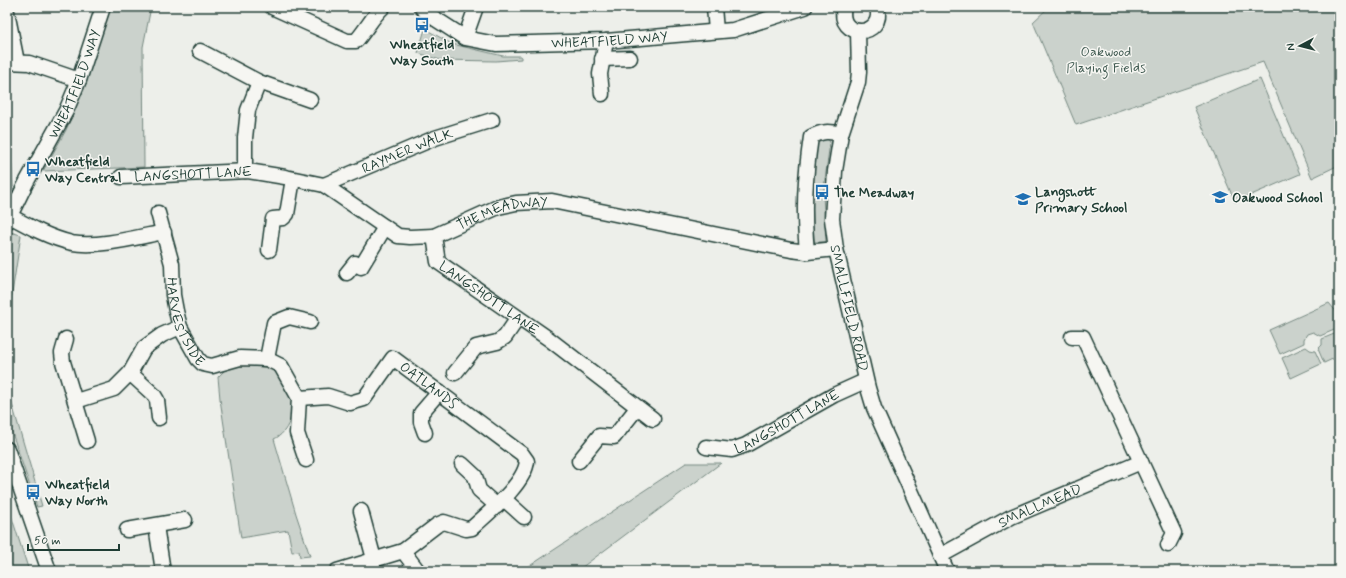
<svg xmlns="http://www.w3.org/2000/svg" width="1346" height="578" font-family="Mynerve,sans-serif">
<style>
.green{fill:#cbd2cc;stroke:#758880}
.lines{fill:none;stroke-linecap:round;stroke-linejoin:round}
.minor-casing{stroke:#1f3d34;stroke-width:17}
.minor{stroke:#f6f6f2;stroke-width:14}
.labels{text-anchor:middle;stroke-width:3;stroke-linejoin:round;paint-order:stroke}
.street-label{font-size:14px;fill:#1f3d34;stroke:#f6f6f2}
.poi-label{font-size:14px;font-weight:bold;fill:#1f3d34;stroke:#f6f6f2;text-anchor:start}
.park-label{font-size:14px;fill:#415b52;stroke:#f6f6f2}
</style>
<rect width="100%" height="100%" fill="#edefea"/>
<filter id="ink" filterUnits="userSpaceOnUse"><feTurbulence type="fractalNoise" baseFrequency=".025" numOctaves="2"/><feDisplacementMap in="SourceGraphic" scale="8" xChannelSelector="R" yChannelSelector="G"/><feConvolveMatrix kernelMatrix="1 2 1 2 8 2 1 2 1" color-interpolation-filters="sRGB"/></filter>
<g filter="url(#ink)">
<path class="green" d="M109 7H151L143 47 144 167 43 171 66 130 84 89Z
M1049 7H1339V165L1312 178 1263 62 1076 125 1033 22Z
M425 29 452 44 503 56H521V59L496 61 440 60 418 53Z
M1260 79 1300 174 1235 202 1194 107Z
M828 139 830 142 823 195 826 242H814L811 218 815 141Z
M7 154H11L13 187H7Z
M10 232 21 235 7 326V239Z
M1329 303 1339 315V328L1320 336 1313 332 1307 334 1304 339V343L1280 354 1269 330Z
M1339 332V356L1324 363 1318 349 1322 345V339Z
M1306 347 1310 350 1315 351 1321 364 1291 378 1282 358Z
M250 365 276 369C280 378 288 388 291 398 295 413 288 433 274 439L296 514 310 556 300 557 299 551 292 552 288 530 241 538 220 399 218 377 227 368Z
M7 387 42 506 37 507 7 418Z
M686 463H721L577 571H522Z
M7 502 9 509 29 571H7Z"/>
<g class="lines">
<defs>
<g id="minor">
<path d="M272 7 347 41H356C366 30 372 17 383 7"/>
<path id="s1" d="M421 7 431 16 465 38 496 44 606 41 733 30 805 7"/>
<path d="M714 7 716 31"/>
<path d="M844 7C836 40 886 38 877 7"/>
<path d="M7 12 17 62"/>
<path id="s2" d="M858 31 859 72 858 82 841 134 835 171 832 219 836 249 868 388 874 408 947 571"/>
<path d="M465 38 476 7"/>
<path d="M200 51 259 82 310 100"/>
<path d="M602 59 630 58"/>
<path d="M7 62 29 63 79 80"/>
<path d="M602 94 600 74 606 41"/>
<path d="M245 171V138L248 110 259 82"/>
<path id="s3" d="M121 177 248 171 285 177 324 185 398 236 410 237 434 236 438 262 549 339 653 419"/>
<path id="s4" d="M324 185 435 138 492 120"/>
<path id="s5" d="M158 213 172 264 173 295 176 311 180 327 198 359 203 364 212 366 240 358 267 359 281 366 299 398 297 433 306 460"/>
<path d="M10 216C30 227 50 238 72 243 97 248 138 237 164 232"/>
<path id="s6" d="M7 222 27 181 66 111 79 80 103 7"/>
<path id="s7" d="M434 236 498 207 516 203 552 201 791 250 807 252 836 249"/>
<path d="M269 250 273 219 283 218 287 214 293 179"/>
<path d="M807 252C803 210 805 178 811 137 822 131 829 131 841 134"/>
<path d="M347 273 355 263 361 267 385 227"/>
<path d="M66 339 62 353 63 362 87 441"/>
<path d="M267 359 274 323 289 317 310 322"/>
<path d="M130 373 154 395 157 400 159 418"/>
<path d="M455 373 476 347 497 342 505 337 518 318"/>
<path id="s8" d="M299 398 328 396 350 403 364 399 393 358 522 454 527 461C525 484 488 513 472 528L466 529 444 522 437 525 403 551 337 571"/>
<path d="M76 401 114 389 130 373 144 348 162 335 180 327"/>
<path d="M425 433 421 422V413L439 392"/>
<path id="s9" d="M706 447 732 450 746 445 834 395 865 381"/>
<path d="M7 449 49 571"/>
<path d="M579 461 599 436 614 437 637 408"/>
<path d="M1141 462 1174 533 1168 545"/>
<path d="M462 464 475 476 479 490 497 506"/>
<path d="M504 499 524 517"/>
<path d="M361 511 374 559"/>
<path d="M156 526 163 571"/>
<path d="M127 530 185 520"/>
<path d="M403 551 418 571"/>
<path id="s10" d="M940 556 1011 517 1141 462 1083 337H1072"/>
</g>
</defs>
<use href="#minor" class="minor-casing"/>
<use href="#minor" class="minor"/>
</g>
</g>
<defs>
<symbol id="bus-bare" viewBox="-9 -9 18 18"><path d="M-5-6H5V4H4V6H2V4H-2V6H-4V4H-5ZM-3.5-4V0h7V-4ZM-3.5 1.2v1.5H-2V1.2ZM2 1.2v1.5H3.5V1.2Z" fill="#1f6fb2" stroke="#f6f6f2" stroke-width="2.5" paint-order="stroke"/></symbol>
<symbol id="school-bare" viewBox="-9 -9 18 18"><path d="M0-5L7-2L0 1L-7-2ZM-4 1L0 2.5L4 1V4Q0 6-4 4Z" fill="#1f6fb2" stroke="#f6f6f2" stroke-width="2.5" paint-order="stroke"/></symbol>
</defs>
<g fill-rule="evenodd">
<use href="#bus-bare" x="411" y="14" width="22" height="22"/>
<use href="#bus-bare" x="22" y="158" width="22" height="22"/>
<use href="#bus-bare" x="811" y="181" width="22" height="22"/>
<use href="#school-bare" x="1209" y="186" width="22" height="22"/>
<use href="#school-bare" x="1012" y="188" width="22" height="22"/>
<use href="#bus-bare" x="22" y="481" width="22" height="22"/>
</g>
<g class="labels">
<g class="street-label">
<text dy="5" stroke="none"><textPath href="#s1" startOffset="199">WHEATFIELD WAY</textPath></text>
<text dy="5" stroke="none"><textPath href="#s6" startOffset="154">WHEATFIELD WAY</textPath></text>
<text dy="5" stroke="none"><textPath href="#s4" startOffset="90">RAYMER WALK</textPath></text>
<text dy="5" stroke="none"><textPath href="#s3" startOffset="72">LANGSHOTT LANE</textPath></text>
<text dy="5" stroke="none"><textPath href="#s7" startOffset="73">THE MEADWAY</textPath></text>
<text dy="5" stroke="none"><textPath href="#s3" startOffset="419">LANGSHOTT LANE</textPath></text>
<text dy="5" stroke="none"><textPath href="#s2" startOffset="282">SMALLFIELD ROAD</textPath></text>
<text dy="5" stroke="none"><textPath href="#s5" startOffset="113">HARVESTSIDE</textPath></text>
<text dy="5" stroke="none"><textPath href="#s8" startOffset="162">OATLANDS</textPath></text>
<text dy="5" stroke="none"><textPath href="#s9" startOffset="88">LANGSHOTT LANE</textPath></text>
<text dy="5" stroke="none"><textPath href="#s10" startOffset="112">SMALLMEAD</textPath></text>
</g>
<g class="poi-label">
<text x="422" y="49" text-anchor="middle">Wheatfield<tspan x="422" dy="16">Way South</tspan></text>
<text x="45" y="166">Wheatfield<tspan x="45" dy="16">Way Central</tspan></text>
<text x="1035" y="196">Langshott<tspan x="1035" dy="16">Primary School</tspan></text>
<text x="834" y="197">The Meadway</text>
<text x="1232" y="202">Oakwood School</text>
<text x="45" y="489">Wheatfield<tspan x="45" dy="16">Way North</tspan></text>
</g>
<g class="park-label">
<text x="1106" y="56">Oakwood<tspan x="1106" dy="16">Playing Fields</tspan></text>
</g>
</g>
<rect width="1346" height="578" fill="none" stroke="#f6f6f2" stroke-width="24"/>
<rect x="12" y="12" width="1322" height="554" fill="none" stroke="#1f3d34" stroke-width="1.5" filter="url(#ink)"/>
<g transform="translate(1300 46) rotate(263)" stroke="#f6f6f2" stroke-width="3" paint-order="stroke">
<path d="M0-3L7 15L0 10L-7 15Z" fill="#1f3d34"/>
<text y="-6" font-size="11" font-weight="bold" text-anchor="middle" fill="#1f3d34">N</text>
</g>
<path d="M28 544v6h91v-6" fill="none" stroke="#1f3d34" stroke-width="2"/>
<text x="34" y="544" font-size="12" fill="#1f3d34" stroke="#f6f6f2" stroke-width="3" paint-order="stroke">50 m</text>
</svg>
